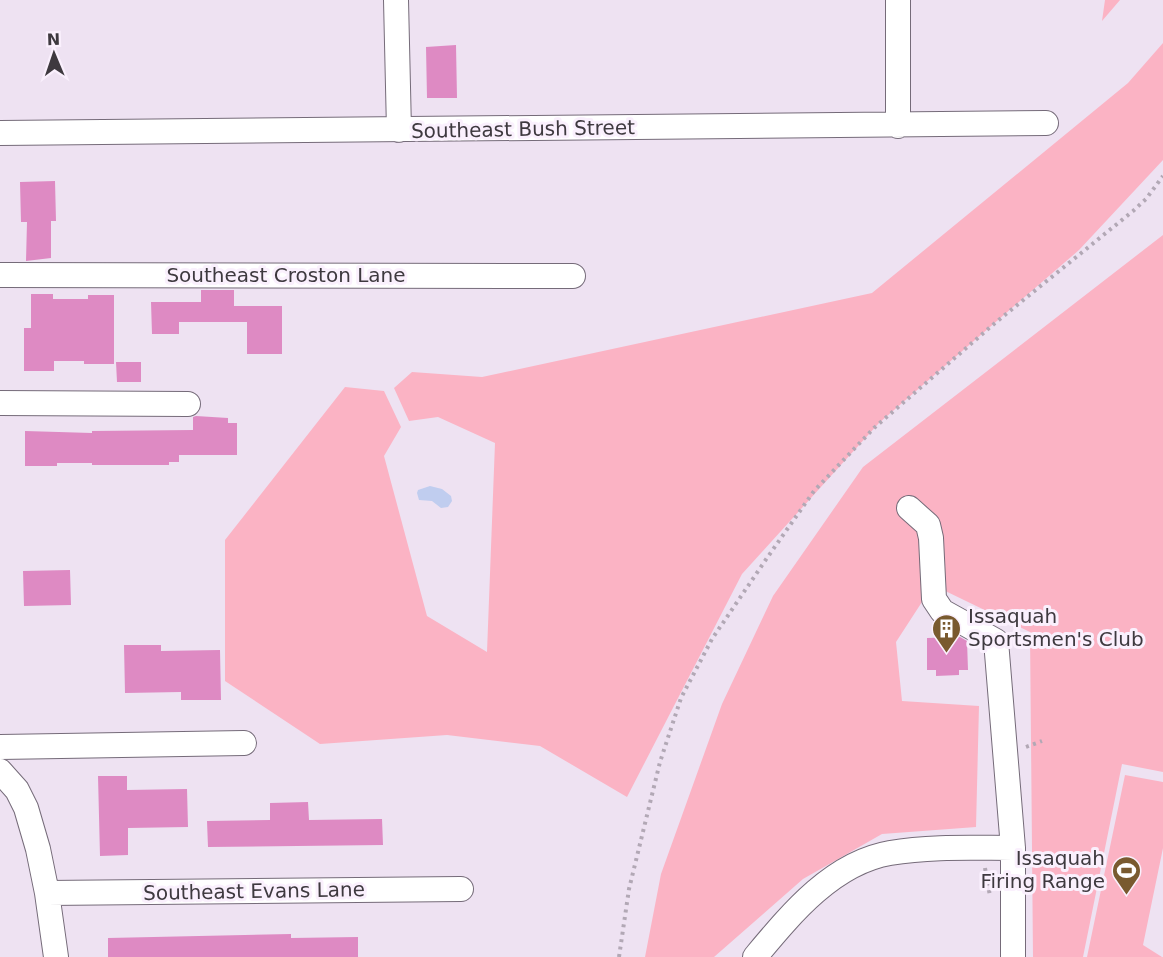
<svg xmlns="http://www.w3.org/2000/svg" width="1163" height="957" font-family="'DejaVu Sans',sans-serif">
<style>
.green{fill:#fbb3c4}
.water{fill:#c0cdef}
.building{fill:#de8ac3}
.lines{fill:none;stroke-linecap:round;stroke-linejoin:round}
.minor-casing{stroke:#756b79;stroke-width:26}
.path{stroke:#b2a8b5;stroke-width:4;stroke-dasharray:3 4.5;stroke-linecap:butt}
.minor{stroke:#fff;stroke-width:24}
.labels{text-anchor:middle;stroke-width:6;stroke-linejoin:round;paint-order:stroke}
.street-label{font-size:20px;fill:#3e393f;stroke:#faf0fd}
.poi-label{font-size:20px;fill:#3e393f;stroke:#faf0fd;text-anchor:start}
</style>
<rect width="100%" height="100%" fill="#eee2f2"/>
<path class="green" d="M1105 0H1120L1102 21Z
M1163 43V160L1079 250 879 423 742 574 627 797 540 746 447 735 320 744 225 681V540L345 387 384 391 401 427 384 456 427 616 487 652 495 443 438 417 409 421 394 388 412 372 482 377 872 293 1128 83Z
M1163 235V772L1122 764 1083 957H1033L1030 632 933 585 896 642 902 701 979 706 976 827 882 834 803 879 714 957H645L661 874 722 704 773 596 863 467Z
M1125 775 1163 782V848L1143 945 1162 957H1087Z"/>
<path class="water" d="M430 486 442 489 451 496 452 501 448 507 441 508 432 501 419 500 417 493 418 490Z"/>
<path class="building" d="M456 45 457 98H427L426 47Z
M55 181 56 221H51V258L26 261 27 222H21L20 182Z
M201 290H234V306H282V354H247V322H179V334H152L151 302H201Z
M31 294H53V299H88V295H114V364H84V361H54V371H24V328H31Z
M116 362H141V382H117Z
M196 416 228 418V423H237V455H179V462H169V465H92V463H57V466H25V431L92 433V431L193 430V417Z
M70 570 71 605 24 606 23 571Z
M960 637 967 641 968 670H959V675L936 676V670H927V638Z
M124 645H161V651L220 650 221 700H181V692L125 693Z
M98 776H127V790L187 789 188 827 128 828V855L100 856Z
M308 802 309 820 382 819 383 845 208 847 207 821 270 820V803Z
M291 934V938L358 937V957H108V938Z"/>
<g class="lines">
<defs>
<path id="minor" d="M396 0 399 130
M898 0V126
M0 133 1046 123
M0 275 573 276
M0 403 188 404
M909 508 928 525 931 538 934 599 942 611 996 641 1013 848V957
M0 747 244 743
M0 771 17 790 26 808 38 849 47 893 56 957
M47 893 461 889
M755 957C790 915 832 863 890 853 930 846 973 848 1013 848"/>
</defs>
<use href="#minor" class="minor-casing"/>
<path class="path" d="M1026 747 1042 741
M985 868 990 896
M619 957 629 889 660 762 681 698 712 639 767 558 814 491 874 428 995 323 1133 211 1146 199 1163 176"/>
<use href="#minor" class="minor"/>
</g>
<defs>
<symbol id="building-pin" viewBox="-11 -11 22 30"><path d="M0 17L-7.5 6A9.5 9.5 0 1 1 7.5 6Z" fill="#795a2f" stroke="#faf0fd"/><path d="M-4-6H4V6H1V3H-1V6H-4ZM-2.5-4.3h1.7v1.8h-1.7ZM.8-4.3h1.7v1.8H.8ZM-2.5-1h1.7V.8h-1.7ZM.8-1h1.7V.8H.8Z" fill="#fff"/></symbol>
<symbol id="stadium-pin" viewBox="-11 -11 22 30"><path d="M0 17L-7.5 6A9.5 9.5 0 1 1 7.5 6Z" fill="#795a2f" stroke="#faf0fd"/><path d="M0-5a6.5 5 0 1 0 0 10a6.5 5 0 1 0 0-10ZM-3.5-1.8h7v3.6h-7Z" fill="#fff"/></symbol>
</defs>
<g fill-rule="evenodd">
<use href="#building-pin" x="930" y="612" width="33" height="45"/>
<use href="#stadium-pin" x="1110" y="854" width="33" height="45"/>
</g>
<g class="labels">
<g class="street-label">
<text transform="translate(523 129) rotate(-1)" y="7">Southeast Bush Street</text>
<text x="286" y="282">Southeast Croston Lane</text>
<text transform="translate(254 891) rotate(-1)" y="7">Southeast Evans Lane</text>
</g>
<g class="poi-label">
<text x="968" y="623">Issaquah<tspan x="968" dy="23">Sportsmen's Club</tspan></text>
<text x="1105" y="865" text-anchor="end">Issaquah<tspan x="1105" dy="23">Firing Range</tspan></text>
</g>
</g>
<g transform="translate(54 54) rotate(358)" stroke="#faf0fd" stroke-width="4.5" paint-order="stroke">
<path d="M0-4.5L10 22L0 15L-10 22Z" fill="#3e393f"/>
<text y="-9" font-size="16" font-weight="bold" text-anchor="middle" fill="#3e393f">N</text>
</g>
</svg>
